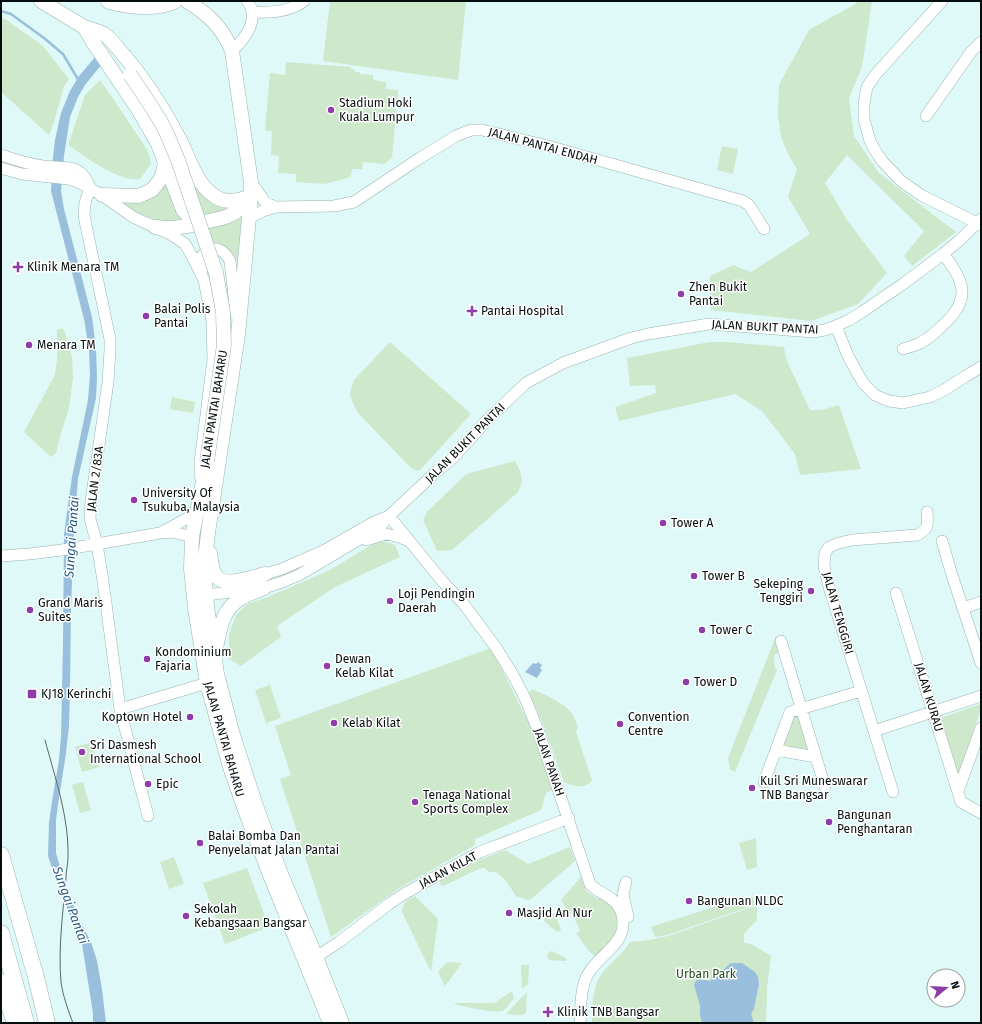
<svg xmlns="http://www.w3.org/2000/svg" width="982" height="1024" font-family="'Fira Sans',sans-serif">
<style>
.green{fill:#cde8cb}
.water{fill:#99bfdd}
.lines{fill:none;stroke-linecap:round;stroke-linejoin:round}
.stream{stroke:#99bfdd;stroke-width:2.5}
.minor-casing{stroke:#99b3b2;stroke-width:12}
.major-casing{stroke:#99b3b2;stroke-width:15}
.highway-casing{stroke:#99b3b2;stroke-width:17}
.minor{stroke:#fff;stroke-width:11}
.major{stroke:#fff;stroke-width:14}
.highway{stroke:#fff;stroke-width:16}
.tram{stroke:#586867;stroke-width:1}
.major-bridge-casing{stroke:#99b3b2;stroke-width:15;stroke-linecap:butt}
.major-bridge{stroke:#fff;stroke-width:14}
.poi-dot{fill:#8f3cab;stroke:#fff;stroke-width:1.5}
.labels{text-anchor:middle;stroke-width:3;stroke-linejoin:round;paint-order:stroke}
.poi-label{font-size:12px;fill:#050e0d;stroke:#fff;text-anchor:start}
.street-label{font-size:12px;fill:#050e0d;stroke:#fff}
.park-label{font-size:12px;fill:#1e4b1e;stroke:#fff}
.water-label{font-size:13px;font-style:italic;fill:#1f5a82;stroke:#fff}
</style>
<rect width="100%" height="100%" fill="#dff9f8"/>
<path class="green" d="M330 1H466L458 80 323 61Z
M856 1H872L862 67 849 98 854 136 879 173 956 232 912 266 904 256 924 231 847 155 825 183 847 220 887 273 858 304 811 321 711 310 710 276 734 265 742 269 751 272 810 234 788 197 797 169 789 156 781 137 778 115 779 85 809 30 857 3Z
M1 18 5 19 42 45 69 79 64 86 55 119 49 135 1 92Z
M286 62 351 67V69H355V72H360V74L373 75V80L386 82V89L398 90 392 158 384 164 363 162 362 169H352L351 177 325 184 296 182V174L278 173 279 156 271 155 272 131 265 130 270 73 285 75Z
M100 80 114 100 148 151 151 164 140 179C118 182 86 157 68 145L85 95Z
M722 146 738 149 733 174 717 170Z
M185 169C199 190 203 204 230 208L219 212 203 215Z
M166 182 182 219 169 221H159L125 208 113 198C125 199 147 203 157 195 161 193 164 186 166 182Z
M243 216 237 261C230 253 220 246 211 241L205 227 233 220Z
M59 329H63L65 333 69 345 72 358 73 377 69 408 61 433 56 453 51 457 24 432 55 375 57 359V330Z
M390 342 471 414 420 470 418 471 411 468 358 413 353 403 350 395 351 389 354 380Z
M710 342H727L784 347 786 359 810 410H821L839 405 861 469 800 475 795 454 762 411 735 394 619 421 615 407 656 393 655 385 630 386 627 358Z
M172 397 195 402 193 413 170 409Z
M515 461C521 473 525 478 518 492L465 539 452 550 437 551 423 520 427 512 466 474Z
M378 541 390 543 395 545 400 557 335 587 277 626 281 637 241 666 229 659V635L236 615 247 604 268 597 328 571Z
M776 636 780 652 774 655 775 668 777 670 735 772 730 770 728 758Z
M491 648 529 723 553 790 546 793 541 810 475 839V845L398 889 331 937 280 779 291 775 275 726Z
M270 685 281 718 266 723 255 690Z
M531 690H535C548 697 564 702 573 715 575 719 576 723 578 727L576 732 592 781C583 790 574 786 564 782L543 724 529 693Z
M981 704V709L958 776 940 718Z
M798 713 809 749 780 746 794 714Z
M92 742 99 767 82 772 75 747Z
M83 782 91 810 80 813 72 785Z
M756 838 757 867 747 870 739 843Z
M570 847 575 861 531 899 527 900 516 896C510 888 501 869 489 872L485 868H481L443 886 440 884V881L442 878 477 861 505 850 528 864Z
M174 857 184 884 169 889 160 862Z
M247 868 269 927 225 944 203 883Z
M581 877 586 891 598 899 605 898 613 903 619 919 617 933 608 946 595 956C585 949 583 942 576 933L580 931 572 913 569 914 561 900Z
M415 896 438 919V921L431 972 402 912C403 901 406 901 415 896Z
M753 897 755 905 667 935 655 937 651 927 742 898Z
M752 907 757 908V920L744 934V943L751 944 771 956 767 988 766 1023H592C592 1006 592 986 603 972 612 961 623 954 630 942L649 940 668 936Z
M549 911 555 914 561 930 560 931 557 932 545 922 543 917 545 913Z
M552 951 566 958 567 960 565 961 549 960 547 955 549 952Z
M447 962 462 963 445 986 438 972Z
M521 965H529L528 984 522 989Z
M512 991 514 998C511 1002 508 1007 504 1010 497 1015 463 1006 454 1004L456 1003H494Z
M527 992 526 1011 525 1014 521 1015 506 1014Z"/>
<path class="water" d="M95 57 102 64 85 85 78 97 70 117 64 156 61 191 64 209 92 317 96 348 97 377 96 398 78 479 74 530 71 609 70 685 69 726 66 753 58 805 56 820V853L65 885 81 923 91 942 97 961 102 989 106 1023H93V1013L82 944 59 889 48 856 49 823 52 801 59 760 61 737 63 643 64 534 72 477 88 400 90 375 89 349 84 319 51 191 53 157 55 140 61 113 70 91 79 76Z
M538 662 542 665 540 668 542 670 537 678 525 672 533 663 536 664Z
M731 963H742L755 972 758 977 759 984 754 1009 751 1014 754 1023H702L700 1015V1005L694 985C696 977 704 980 710 981L714 977 719 976 726 967Z"/>
<g class="lines">
<path class="stream" d="M1 11 11 14 44 38 63 54 79 81"/>
<defs>
<path id="minor" d="M942 1 876 74 867 87 864 104V119L870 141 876 152 883 162 901 181 921 195 981 225
M253 12C270 13 290 12 304 1
M232 51C245 39 261 18 247 1
M926 116 971 52 981 42
M1 155C15 160 28 164 43 166 54 168 67 166 77 170 84 174 87 181 90 187
M1 168 22 174 69 179 78 182 102 195 133 217 172 235 185 244 193 258 204 280 212 321 213 360 200 462V476
M251 182 263 199 266 203 276 207
M90 188 85 203 84 216 110 339V350L108 382 91 501 90 519 97 544 103 581 120 709 148 816
M249 218 263 211 276 207 334 206 354 202 420 158 456 136 463 133 472 130H482L548 146 743 201 749 205 764 229
M202 271 201 257C211 244 223 247 230 261L236 315
M836 326 848 356 863 383 875 395 889 401 903 403 930 397 944 390 966 376 981 367
M903 349C908 347 915 346 920 343 928 339 936 332 942 326 971 300 966 282 943 254
M389 516 443 582 463 603 497 649 513 675 525 698 539 733 590 884C599 894 612 895 619 907 621 911 623 916 623 922 624 946 598 955 588 974 580 988 581 1007 580 1023
M162 532 197 513
M366 540 386 534 399 537 409 541
M942 541 952 575 981 663
M1 556 29 554 62 550 160 533 173 532 192 537
M265 574 282 569 325 550 374 522 389 516 435 473 453 458 488 419 526 383 563 363 631 338 648 334 709 324 813 332 825 330 836 326 849 320 862 312 903 284 943 254 960 240 981 219
M896 593 961 802 981 813
M198 596 264 588 282 582 299 575 380 527 383 523
M963 608 981 602
M781 641 825 787
M120 709 207 683
M874 731 981 696
M776 750 816 757
M764 782 790 712 861 691
M958 791 981 728
M893 792 829 587 824 566 825 553 829 547 839 543 852 540 917 535C929 529 928 525 927 512
M626 882 623 894 628 917
M316 957 339 942 389 904 404 894 431 879 480 852 569 818"/>
<path id="major" d="M41 1 84 27 90 32
M187 1C208 14 223 28 232 51L251 182V196L238 335 208 533 204 568 207 606 217 674 233 735 256 806 279 869 316 957 342 1023
M84 27C91 29 98 31 104 34 111 39 116 46 121 52 146 80 166 113 183 146 190 162 198 185 213 195 224 204 239 201 251 196
M84 27 93 42 138 109 158 144 183 210C190 218 193 221 204 222
M102 195 139 196 152 190 160 180 163 173 165 161
M155 227C174 230 193 225 213 220 218 219 225 218 230 215 239 211 245 205 250 197
M207 461 192 537 191 569 195 608 207 683 230 767 245 810 270 875 330 1023
M210 553C211 561 212 574 219 579 229 586 254 577 265 574
M216 648C220 629 222 609 241 598 248 594 257 591 264 588"/>
<path id="highway" d="M109 1C129 6 154 9 174 1
M1 855 36 977 47 1023
M1 933 26 1023
M1 982 15 1023"/>
</defs>
<use href="#minor" class="minor-casing"/>
<use href="#major" class="major-casing"/>
<use href="#highway" class="highway-casing"/>
<use href="#minor" class="minor"/>
<use href="#major" class="major"/>
<use href="#highway" class="highway"/>
<path class="tram" d="M45 740C55 778 69 817 68 857 68 864 66 871 66 878 63 912 58 948 61 982 63 996 68 1010 73 1023"/>
<defs>
<path id="major-bridge" d="M130 75C141 90 151 106 161 122 168 134 172 147 178 160L216 273 223 312 224 345 207 461"/>
</defs>
<use href="#major-bridge" class="major-bridge-casing"/>
<use href="#major-bridge" class="major-bridge"/>
</g>
<g class="poi-dot">
<circle cx="331" cy="110" r="4"/>
<path d="M16 261h4v4h4v4h-4v4h-4v-4h-4v-4h4z"/>
<circle cx="681" cy="294" r="4"/>
<path d="M470 305h4v4h4v4h-4v4h-4v-4h-4v-4h4z"/>
<circle cx="146" cy="316" r="4"/>
<circle cx="29" cy="345" r="4"/>
<circle cx="134" cy="500" r="4"/>
<circle cx="663" cy="523" r="4"/>
<circle cx="694" cy="576" r="4"/>
<circle cx="811" cy="591" r="4"/>
<circle cx="390" cy="601" r="4"/>
<circle cx="30" cy="610" r="4"/>
<circle cx="702" cy="630" r="4"/>
<circle cx="147" cy="659" r="4"/>
<circle cx="327" cy="666" r="4"/>
<circle cx="686" cy="682" r="4"/>
<rect x="27" y="689" width="10" height="10" rx="2"/>
<circle cx="190" cy="717" r="4"/>
<circle cx="334" cy="723" r="4"/>
<circle cx="620" cy="724" r="4"/>
<circle cx="82" cy="752" r="4"/>
<circle cx="148" cy="784" r="4"/>
<circle cx="752" cy="788" r="4"/>
<circle cx="415" cy="802" r="4"/>
<circle cx="829" cy="822" r="4"/>
<circle cx="200" cy="843" r="4"/>
<circle cx="689" cy="901" r="4"/>
<circle cx="509" cy="913" r="4"/>
<circle cx="186" cy="916" r="4"/>
<path d="M546 1006h4v4h4v4h-4v4h-4v-4h-4v-4h4z"/>
</g>
<g class="labels">
<g class="poi-label">
<text x="339" y="107">Stadium Hoki<tspan x="339" dy="14">Kuala Lumpur</tspan></text>
<text x="27" y="271">Klinik Menara TM</text>
<text x="689" y="291">Zhen Bukit<tspan x="689" dy="14">Pantai</tspan></text>
<text x="154" y="313">Balai Polis<tspan x="154" dy="14">Pantai</tspan></text>
<text x="481" y="315">Pantai Hospital</text>
<text x="37" y="349">Menara TM</text>
<text x="142" y="497">University Of<tspan x="142" dy="14">Tsukuba, Malaysia</tspan></text>
<text x="671" y="527">Tower A</text>
<text x="702" y="580">Tower B</text>
<text x="803" y="588" text-anchor="end">Sekeping<tspan x="803" dy="14">Tenggiri</tspan></text>
<text x="398" y="598">Loji Pendingin<tspan x="398" dy="14">Daerah</tspan></text>
<text x="38" y="607">Grand Maris<tspan x="38" dy="14">Suites</tspan></text>
<text x="710" y="634">Tower C</text>
<text x="155" y="656">Kondominium<tspan x="155" dy="14">Fajaria</tspan></text>
<text x="335" y="663">Dewan<tspan x="335" dy="14">Kelab Kilat</tspan></text>
<text x="694" y="686">Tower D</text>
<text x="41" y="698">KJ18 Kerinchi</text>
<text x="182" y="721" text-anchor="end">Koptown Hotel</text>
<text x="628" y="721">Convention<tspan x="628" dy="14">Centre</tspan></text>
<text x="342" y="727">Kelab Kilat</text>
<text x="90" y="749">Sri Dasmesh<tspan x="90" dy="14">International School</tspan></text>
<text x="760" y="785">Kuil Sri Muneswarar<tspan x="760" dy="14">TNB Bangsar</tspan></text>
<text x="156" y="788">Epic</text>
<text x="423" y="799">Tenaga National<tspan x="423" dy="14">Sports Complex</tspan></text>
<text x="837" y="819">Bangunan<tspan x="837" dy="14">Penghantaran</tspan></text>
<text x="208" y="840">Balai Bomba Dan<tspan x="208" dy="14">Penyelamat Jalan Pantai</tspan></text>
<text x="697" y="905">Bangunan NLDC</text>
<text x="194" y="913">Sekolah<tspan x="194" dy="14">Kebangsaan Bangsar</tspan></text>
<text x="517" y="917">Masjid An Nur</text>
<text x="557" y="1016">Klinik TNB Bangsar</text>
</g>
<g class="street-label">
<text transform="translate(543 146) rotate(15)" y="4">JALAN PANTAI ENDAH</text>
<text transform="translate(765 327) rotate(3)" y="4">JALAN BUKIT PANTAI</text>
<text transform="translate(214 409) rotate(-81)" y="4">JALAN PANTAI BAHARU</text>
<text transform="translate(465 443) rotate(-45)" y="4">JALAN BUKIT PANTAI</text>
<text transform="translate(95 479) rotate(-83)" y="4">JALAN 2/83A</text>
<text transform="translate(838 613) rotate(74)" y="4">JALAN TENGGIRI</text>
<text transform="translate(929 697) rotate(73)" y="4">JALAN KURAU</text>
<text transform="translate(224 739) rotate(74)" y="4">JALAN PANTAI BAHARU</text>
<text transform="translate(549 762) rotate(71)" y="4">JALAN PANAH</text>
<text transform="translate(448 870) rotate(-28)" y="4">JALAN KILAT</text>
</g>
<g class="park-label">
<text x="706" y="978">Urban Park</text>
</g>
<g class="water-label">
<text transform="translate(71 537) rotate(-86)" y="5">Sungai Pantai</text>
<text transform="translate(71 905) rotate(70)" y="5">Sungai Pantai</text>
</g>
</g>
<rect width="982" height="1024" fill="none" stroke="#050e0d" stroke-width="4"/>
<g transform="translate(946 988) rotate(72)"><circle r="19" fill="#ffffff" stroke="#9b9f9e"/>
<path d="M0-3L7 15L0 10L-7 15Z" fill="#8f3cab"/>
<text y="-6" font-size="11" font-weight="bold" text-anchor="middle" fill="#050e0d">N</text>
</g>
</svg>
